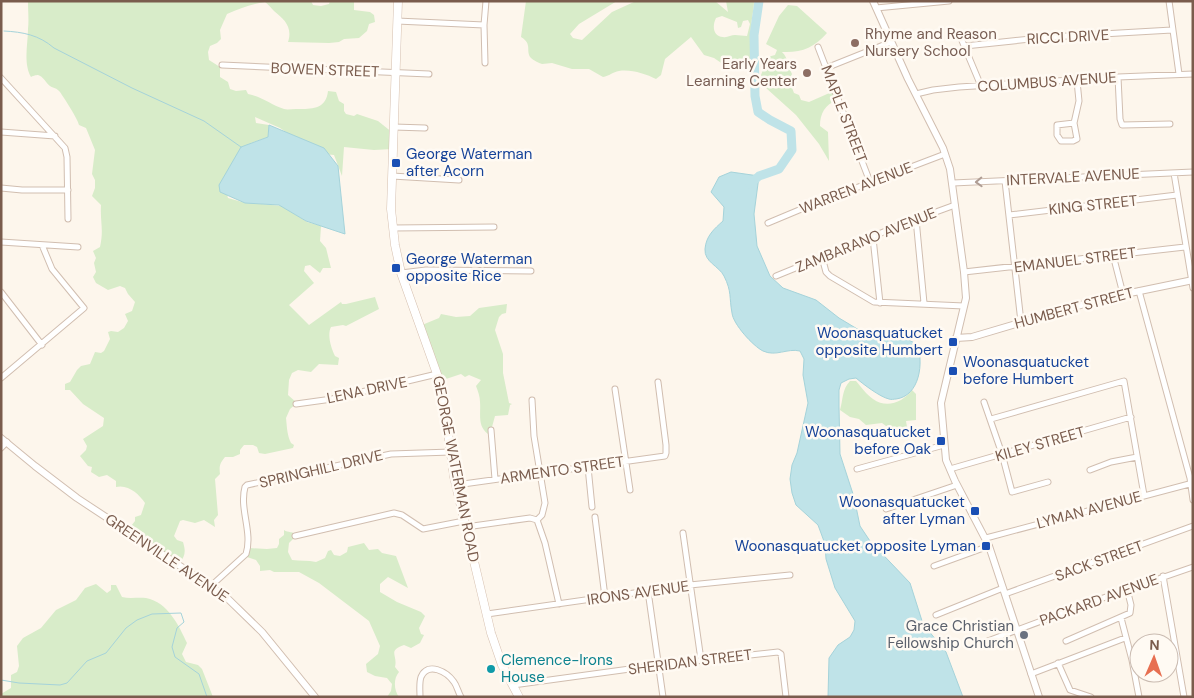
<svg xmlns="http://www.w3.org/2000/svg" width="1194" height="698" font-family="'DM Sans',sans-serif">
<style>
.green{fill:#d8ecc9;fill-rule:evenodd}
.water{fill:#bfe3e8;stroke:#a5d3da}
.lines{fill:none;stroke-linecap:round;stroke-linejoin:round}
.stream{stroke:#a5d3da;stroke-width:1}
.river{stroke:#bfe3e8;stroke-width:9}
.minor-casing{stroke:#d1beb0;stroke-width:7}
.tertiary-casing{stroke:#d1beb0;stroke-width:8}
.secondary-casing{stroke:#d6c0b0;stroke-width:9}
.minor{stroke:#fff;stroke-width:5}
.tertiary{stroke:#fff;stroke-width:6}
.secondary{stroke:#fff;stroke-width:8}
.oneway{stroke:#af9d94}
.education-dot{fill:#8d6e63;stroke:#fffaf3;stroke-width:2}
.transit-dot{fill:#1a4fb4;stroke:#fffaf3;stroke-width:2}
.worship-dot{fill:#6b7280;stroke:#fffaf3;stroke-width:2}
.culture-dot{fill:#0f9aa8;stroke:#fffaf3;stroke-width:2}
.labels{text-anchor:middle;stroke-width:5;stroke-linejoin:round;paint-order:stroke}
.education-label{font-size:15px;fill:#785e54;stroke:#fffaf3;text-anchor:start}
.street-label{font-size:15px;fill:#7a5c4d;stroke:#fffaf3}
.transit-label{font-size:15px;fill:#164399;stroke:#fffaf3;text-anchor:end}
.worship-label{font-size:15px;fill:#5b616d;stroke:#fffaf3;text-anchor:end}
.culture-label{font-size:15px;fill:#0d838f;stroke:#fffaf3;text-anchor:start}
</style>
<rect width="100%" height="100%" fill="#fdf6ec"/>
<path class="green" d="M28 1H311L313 5 321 6 329 4 330 1H354V10L370 12 374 15 375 22 369 24 367 31 359 38 344 39 339 42 329 43 288 42C293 27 284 19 274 11 271 8 269 5 265 2 252 4 239 9 227 14L220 30 221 39 217 43 210 46 208 52 209 60 220 67V77L228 82 230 89 236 91 246 90 248 94C263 97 271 105 284 109 287 110 292 109 296 109 311 109 326 110 328 91L336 92 339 101 344 104V111L346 114 354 116 357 114 378 121 393 133V149L374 150 344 147 342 176 334 155 324 154 293 137 280 128 255 117 256 123 269 125 268 137 251 143 226 191 228 198 242 202 282 206 307 222 321 226 320 241 326 248 331 268H323L320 273 310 265 305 266 304 271 314 283 289 305 309 325 341 302 342 304H346L375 297 379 309 346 326 343 325 331 327C327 335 331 348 335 356L339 358 338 365 319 364 311 372 298 370 292 373 289 380 288 395 297 403 290 409 286 418C287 427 287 435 291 443L294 445 293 448 265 454 259 453 257 447 253 445H244L240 450V454L233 457H225C220 463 219 466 220 474L215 479 218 515 214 520 215 527 204 520 195 523 183 520 180 521 174 536 177 540 183 542C186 552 185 555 180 563L128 530 135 521V517L141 515 145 503C139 494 128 484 116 487V481L107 475 99 477 91 472 92 467 88 466 80 456 86 450 87 446 83 439 103 426 104 418 83 404 70 390H65V384L70 382 77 370 81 366 90 364 95 352 101 353 104 351 110 339 108 332 111 331 118 332 124 328 128 321 125 314 132 311 135 302 128 294 125 288 120 286 108 290 96 283 93 277 96 272 94 263 96 258 93 251 100 247C104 229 100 222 101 205L92 196 95 188V180L92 174 95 150 86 128 79 125C78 119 64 98 60 92 57 88 53 88 50 86 46 83 43 76 38 75 36 75 32 76 31 77 23 63 28 44 28 29 29 20 28 11 28 1Z
M526 1H617L579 24 570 34 573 38 582 40 612 12 636 1H715L728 12 726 1H754C754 17 743 47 761 57L747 67 730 69 714 58 704 55 691 37 665 59 661 75 656 79C646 74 631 69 619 71 613 72 609 76 603 77L589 69H572L552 63 542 64C539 63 533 60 531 58 525 51 533 44 521 37ZM722 16 737 22 738 28 741 27 743 21 748 20 750 24 747 36C743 36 739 35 735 35 731 35 727 38 723 37 713 36 712 26 716 18Z
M788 5 797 6 827 33C814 48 801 53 782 52 789 59 787 65 792 74L789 80 794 93 799 95 801 100 809 102 834 91 837 100C825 105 820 113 820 126L828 132 829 161 819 144 796 115 766 88 761 75 766 62 764 58 775 55 777 50 766 44 779 16Z
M507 304 506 313 502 314 499 317 495 330 503 354V373L509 403 512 404 510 405 508 415 495 416 492 427 488 434C477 426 481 414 480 402 480 397 478 391 476 386L481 380 469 375 465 377 461 374 440 381 422 325 439 318 441 314 456 317 470 316 479 308Z
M850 381H856C861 387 867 395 873 399 887 409 903 402 912 390L916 394V420L906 421 907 427 898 430 896 433 895 428 886 426 882 423 866 425 859 419 850 417 840 410C843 400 842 389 850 381Z
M284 530C288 533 293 531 297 535L289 543 288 552 292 560C300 561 308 560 316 562L325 558 328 551 331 550 334 555 340 556 347 552 348 547 364 543 369 550 378 549 382 553 396 556 408 588 388 577 380 584V592L397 602 421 612 425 616 419 628 421 634 424 635 420 643 411 648 404 645C387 651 398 655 395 667L399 672C393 679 394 690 399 697H387L391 691 392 684 387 678 375 676 367 672 366 664 378 654 380 646 369 621 319 583 299 572H274L270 570 260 571V566L256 560 244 556 249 548 267 549 277 548 279 544V539L284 535Z
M96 584 107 593 111 590V585H116L122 597C130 599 138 597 146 598 168 602 179 626 187 643L182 654 186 662 198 665 202 669 213 697H1V694L11 688V675L17 672 19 666 17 646 23 638 41 628 56 610 76 600 85 588Z"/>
<path class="water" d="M269 125 324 148 338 166 345 234 306 221 279 205 245 203 220 192 219 185 241 147 268 137Z
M731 172 759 176 754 214 757 246 770 276 783 288 816 300 839 318 869 336 904 338 917 344C924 362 920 396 896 399 894 399 891 400 889 399 880 397 863 384 856 378L849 379 841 383 839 390V407L840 454 854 497 860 526 870 541 910 583 923 624 946 652 963 697H828L829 658 838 645 850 637 854 630 855 621 835 588 826 559 825 544 818 525 796 505 792 493 790 479 792 465 797 453 808 403 803 375 804 359 800 351C787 348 776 357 763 351 753 346 733 324 732 313 729 297 732 292 724 276 719 266 704 262 705 249 706 236 714 229 723 221L724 207 711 192 719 177Z"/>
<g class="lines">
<path class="stream" d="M4 31C23 32 39 35 54 48L132 88 204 121 241 147
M1 680 19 683 60 685 67 683 87 661 106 653 126 628 137 620 152 614 181 613 184 622 177 628 172 647 175 657 199 674 207 697"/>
<path class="river" d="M750 184 759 176 779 169 792 150 791 131 770 120 758 112 755 96 754 35 759 1"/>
<defs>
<path id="minor" d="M1169 1 1179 74
M876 8 949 1
M397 21 484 25
M960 36 981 86
M965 46 1050 37 1172 30
M818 47 870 182
M485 63 484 25 486 1
M222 65 429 74
M826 68 891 42
M1118 77 1120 119 1122 125 1170 124
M1 78 65 148 67 157 68 219
M916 94 933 90 959 87 1118 77 1193 74
M1074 123 1077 139 1073 141H1061L1057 135V125Z
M1074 123 1079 101 1077 81
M394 127 425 128
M1 132 55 136
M1174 173 1193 288
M392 176 459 180
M1005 181 1021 322
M953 183 1193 172
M1 188 22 190H68
M1009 215 1177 195
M916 219 924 303
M768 223 811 205 945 154
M393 228 494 227
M873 238 880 303
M1 242 78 247
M1113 255 1123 294
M822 257 826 272 830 276 874 302 964 306
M964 272 1185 247
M401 273 426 270 531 271
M776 276 903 224 955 205
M1139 291 1190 478 1193 500
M1 292 42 345
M1 378 84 308 52 269 42 245
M615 389 630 490
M532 400 534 436 545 503 542 515 537 520
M984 402 1002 454 1012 492 1048 482
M296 404 332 399 437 374
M991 419 1124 381 1144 495
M491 430 495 479
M1 448 7 442
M588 467 592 507
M857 469 944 445
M950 469 1131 417
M1090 470 1111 462 1137 457
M456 485 665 456 666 453V445L658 382
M886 509 957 485
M595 517 605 597
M537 520 545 543 559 604
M466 527 530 518 537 520
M683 533 701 660
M295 536 394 513 402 515 423 529 464 521
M986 538 1193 483
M934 566 989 546
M1163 576 1184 697
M212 585 246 554C253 532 239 509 245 487L247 485 391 454 451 452
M648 591 663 697
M1005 594 1193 526
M487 614 690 585 790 575
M936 615 1003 588
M1121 618 1132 660 1139 697
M1066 641 1130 613 1131 605 1127 589
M977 645 1103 598 1193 567
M1058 663 1070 690 1091 697
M1031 674 1125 638
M513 685 659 665 778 652 781 654 786 697
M420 697C420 690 419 683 421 677 428 661 447 672 454 682 457 686 458 692 461 697"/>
<path id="tertiary" d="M873 1 908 79 943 148 950 169 964 272 966 298 941 403 946 460 955 481 989 546 1039 697
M956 338 972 337 1101 299 1193 280
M1 438 35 466 77 498 224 595 262 632 315 697"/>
<path id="secondary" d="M398 1 391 209 395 245 401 273 442 388 454 477 491 633 502 665 519 697"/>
</defs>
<use href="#minor" class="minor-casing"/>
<use href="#tertiary" class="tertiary-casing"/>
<use href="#secondary" class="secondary-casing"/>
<use href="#minor" class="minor"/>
<use href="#tertiary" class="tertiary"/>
<use href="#secondary" class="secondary"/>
</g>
<defs><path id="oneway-chevron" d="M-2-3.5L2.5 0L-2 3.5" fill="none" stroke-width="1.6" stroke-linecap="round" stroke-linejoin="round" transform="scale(1.25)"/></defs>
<use class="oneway" href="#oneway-chevron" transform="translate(979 182) rotate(178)"/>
<g class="education-dot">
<circle cx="855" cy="43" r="5"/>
<circle cx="807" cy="73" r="5"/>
</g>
<g class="transit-dot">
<rect x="391" y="158" width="10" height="10" rx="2.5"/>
<rect x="391" y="263" width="10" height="10" rx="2.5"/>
<rect x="948" y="337" width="10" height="10" rx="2.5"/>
<rect x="948" y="366" width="10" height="10" rx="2.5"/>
<rect x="936" y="436" width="10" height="10" rx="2.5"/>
<rect x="970" y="506" width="10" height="10" rx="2.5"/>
<rect x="981" y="541" width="10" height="10" rx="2.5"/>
</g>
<circle class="worship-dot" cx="1024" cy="635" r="5"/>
<circle class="culture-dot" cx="491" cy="669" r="5"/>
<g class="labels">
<g class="education-label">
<text x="865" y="39">Rhyme and Reason<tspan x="865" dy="17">Nursery School</tspan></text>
<text x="797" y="69" text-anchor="end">Early Years<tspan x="797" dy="17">Learning Center</tspan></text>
</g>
<g class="street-label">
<text transform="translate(1068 37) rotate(-3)" y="5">RICCI DRIVE</text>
<text transform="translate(325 70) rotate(2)" y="5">BOWEN STREET</text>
<text transform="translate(1047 82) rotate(-4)" y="5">COLUMBUS AVENUE</text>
<text transform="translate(844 114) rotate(69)" y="5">MAPLE STREET</text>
<text transform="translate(1073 177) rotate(-3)" y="5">INTERVALE AVENUE</text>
<text transform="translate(856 188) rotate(-21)" y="5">WARREN AVENUE</text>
<text transform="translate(1093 205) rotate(-6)" y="5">KING STREET</text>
<text transform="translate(866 240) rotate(-22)" y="5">ZAMBARANO AVENUE</text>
<text transform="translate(1075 260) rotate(-7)" y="5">EMANUEL STREET</text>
<text transform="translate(1074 308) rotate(-15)" y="5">HUMBERT STREET</text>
<text transform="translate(367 390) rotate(-12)" y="5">LENA DRIVE</text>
<text transform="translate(1040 444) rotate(-16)" y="5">KILEY STREET</text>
<text transform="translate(321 469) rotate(-13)" y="5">SPRINGHILL DRIVE</text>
<text transform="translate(456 469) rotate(79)" y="5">GEORGE WATERMAN ROAD</text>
<text transform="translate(562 470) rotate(-8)" y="5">ARMENTO STREET</text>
<text transform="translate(1089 510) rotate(-15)" y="5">LYMAN AVENUE</text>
<text transform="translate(167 558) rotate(34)" y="5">GREENVILLE AVENUE</text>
<text transform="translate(1099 561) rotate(-20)" y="5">SACK STREET</text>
<text transform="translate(638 593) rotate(-8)" y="5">IRONS AVENUE</text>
<text transform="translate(1099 600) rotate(-20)" y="5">PACKARD AVENUE</text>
<text transform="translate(690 662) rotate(-7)" y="5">SHERIDAN STREET</text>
</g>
<g class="transit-label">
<text x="406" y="159" text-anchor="start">George Waterman<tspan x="406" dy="17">after Acorn</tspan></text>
<text x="406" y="264" text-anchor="start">George Waterman<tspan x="406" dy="17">opposite Rice</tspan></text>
<text x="943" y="338">Woonasquatucket<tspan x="943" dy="17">opposite Humbert</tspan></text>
<text x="963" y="367" text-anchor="start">Woonasquatucket<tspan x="963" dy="17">before Humbert</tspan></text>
<text x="931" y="437">Woonasquatucket<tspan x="931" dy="17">before Oak</tspan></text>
<text x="965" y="507">Woonasquatucket<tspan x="965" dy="17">after Lyman</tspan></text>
<text x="976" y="551">Woonasquatucket opposite Lyman</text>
</g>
<g class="worship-label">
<text x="1014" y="631">Grace Christian<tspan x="1014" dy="17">Fellowship Church</tspan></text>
</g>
<g class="culture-label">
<text x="501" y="665">Clemence-Irons<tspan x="501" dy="17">House</tspan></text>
</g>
</g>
<rect width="1194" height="698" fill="none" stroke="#7a5c4d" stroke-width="5"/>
<g transform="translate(1154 658) rotate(2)"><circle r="24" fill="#fffaf3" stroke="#cabbb1"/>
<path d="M0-4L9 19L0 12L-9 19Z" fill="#e76f51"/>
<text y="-8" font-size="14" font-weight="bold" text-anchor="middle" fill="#7a5c4d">N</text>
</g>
</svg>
